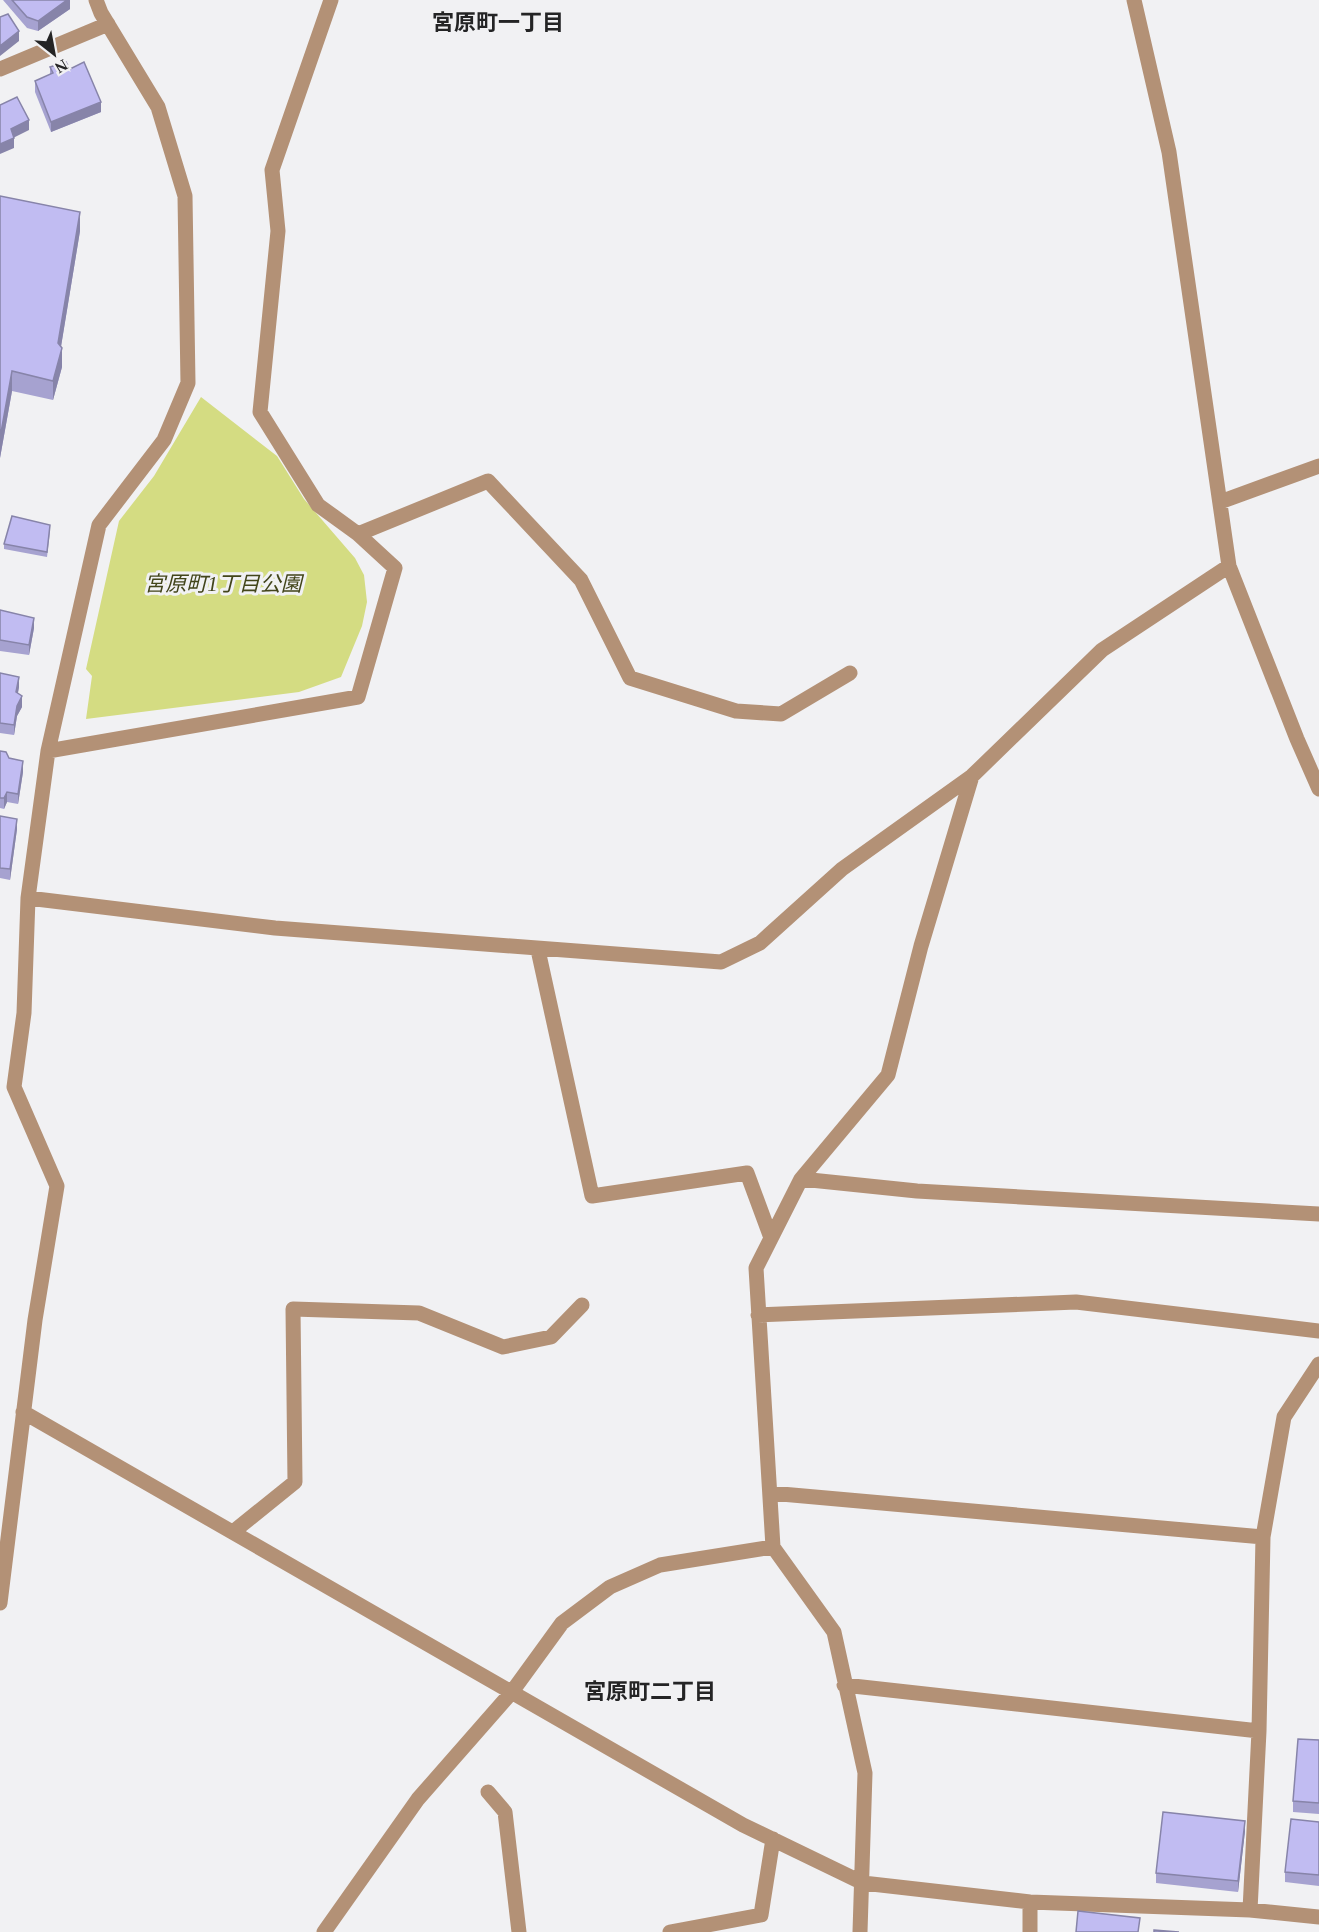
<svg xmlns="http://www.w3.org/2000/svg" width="1319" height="1932" font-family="'Times New Roman','Noto Sans JP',serif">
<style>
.green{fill:#d4dc82}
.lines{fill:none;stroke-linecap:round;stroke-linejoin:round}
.minor{stroke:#b39176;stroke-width:15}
.wall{fill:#a6a2d0}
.shaded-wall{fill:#8784a9}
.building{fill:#c1bcf2;stroke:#8784a9;stroke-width:1.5}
.labels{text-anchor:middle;stroke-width:6;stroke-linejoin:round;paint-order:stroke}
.park-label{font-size:21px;font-style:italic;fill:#42451b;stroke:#f1f1f3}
.neighbourhood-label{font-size:22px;font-weight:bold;fill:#242425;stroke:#f1f1f3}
</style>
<rect width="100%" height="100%" fill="#f1f1f3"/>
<path class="green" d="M201 397 277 456 304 499 355 558 364 575 367 602 362 626 341 677 299 692 86 719 92 676 86 669 119 521 154 476Z"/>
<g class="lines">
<path class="minor" d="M1134 0 1169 152 1229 566 1297 739 1319 789
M0 69 108 24
M1220 502 1319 466
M358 534 488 481 581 580 630 678 736 711 781 714 850 673
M48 751 358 697 395 568 358 534 318 505 260 412 278 231 272 170 331 0
M28 898 275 928 721 962 760 943 842 869 972 776 1102 650 1229 566
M538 950 592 1196 747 1173 771 1238
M801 1179 917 1191 1319 1214
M758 1315 1076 1302 1319 1331
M23 1412 743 1825 863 1883 1030 1902 1250 1910 1319 1917
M770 1493 1263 1537
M233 1532 295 1482 293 1309 419 1313 503 1347 551 1337 582 1305
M0 1603 35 1320 57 1186 14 1087 24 1013 28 898 48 751 99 525 164 440 188 383 185 196 158 107 101 13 96 0
M844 1685 1259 1731
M488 1792 505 1812 519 1932
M1250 1910 1259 1731 1263 1537 1284 1417 1319 1364
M324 1932 418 1799 511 1693 562 1623 610 1587 660 1565 773 1547
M670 1932 761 1915 773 1839
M860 1932 865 1773 834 1632 773 1547 756 1268 801 1179 888 1075 921 946 972 776
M1030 1932V1902"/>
</g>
<path class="wall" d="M3 0H70V9L38 31 27 28Z
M50 67 101 112 51 132 35 92V81L50 75Z
M0 196 80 231 61 346 62 367 53 400 12 391 0 458Z
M50 531 47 557 4 549V544Z
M0 610 34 628 29 655 0 651Z
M0 673 19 687 18 693 22 707 17 716 14 735 0 733Z
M0 751 9 758 23 772 18 804 7 802 4 809 0 808Z
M0 816 17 829 10 880 0 878Z
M1319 1740V1814L1293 1812V1801Z
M1319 1822V1886L1285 1882V1872Z
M1245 1831 1238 1892 1156 1883V1873Z"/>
<path class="shaded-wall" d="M67 0H70V9L38 31V21Z
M19 31V41L0 56V46Z
M101 102V112L51 132V122Z
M29 120V130L11 139V129Z
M14 138V148L0 154V144Z
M80 212V231L59 359 62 348V367L53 400V381L58 343Z
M12 371V391L0 458V438Z
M34 618V628L29 655V645Z
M19 677V687L16 702V692Z
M22 696V707L17 716 14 735V725L17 706Z
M23 761V772L18 804V794Z
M7 792V802L4 809V798Z
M17 819V829L10 880V869Z
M1245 1821V1831L1238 1892V1881Z"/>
<path class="building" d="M12 0H67L38 21 27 17Z
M8 14 19 31 0 46V17Z
M66 62 70 69 84 62 101 102 51 122 35 81 53 73 50 67Z
M17 97 29 120 11 129 14 138 0 144V105Z
M0 196 80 212 58 343 62 348 53 381 12 371 0 438Z
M12 516 50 525 47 552 4 544Z
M0 610 34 618 29 645 0 640Z
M0 673 19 677 16 692 22 696 17 706 14 725 0 723Z
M0 751 6 752 9 758 23 761 18 794 7 792 4 798H0Z
M0 816 17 819 10 869 0 868Z
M1298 1739 1319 1740V1803L1293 1801Z
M1163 1812 1245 1821 1238 1881 1156 1873Z
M1291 1819 1319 1822V1875L1285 1872Z
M1078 1911 1140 1918 1138 1932H1076Z
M1154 1930 1179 1932H1154Z"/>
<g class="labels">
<g class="park-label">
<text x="223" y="591">宮原町1丁目公園</text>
</g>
<g class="neighbourhood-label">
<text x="498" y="30">宮原町一丁目</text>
<text x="650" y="1699">宮原町二丁目</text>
</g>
</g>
<g transform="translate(54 54) rotate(149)" stroke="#f1f1f3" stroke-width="4.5" paint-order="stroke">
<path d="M0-4.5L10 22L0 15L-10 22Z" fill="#242425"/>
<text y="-9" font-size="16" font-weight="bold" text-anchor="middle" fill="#242425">N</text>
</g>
</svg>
